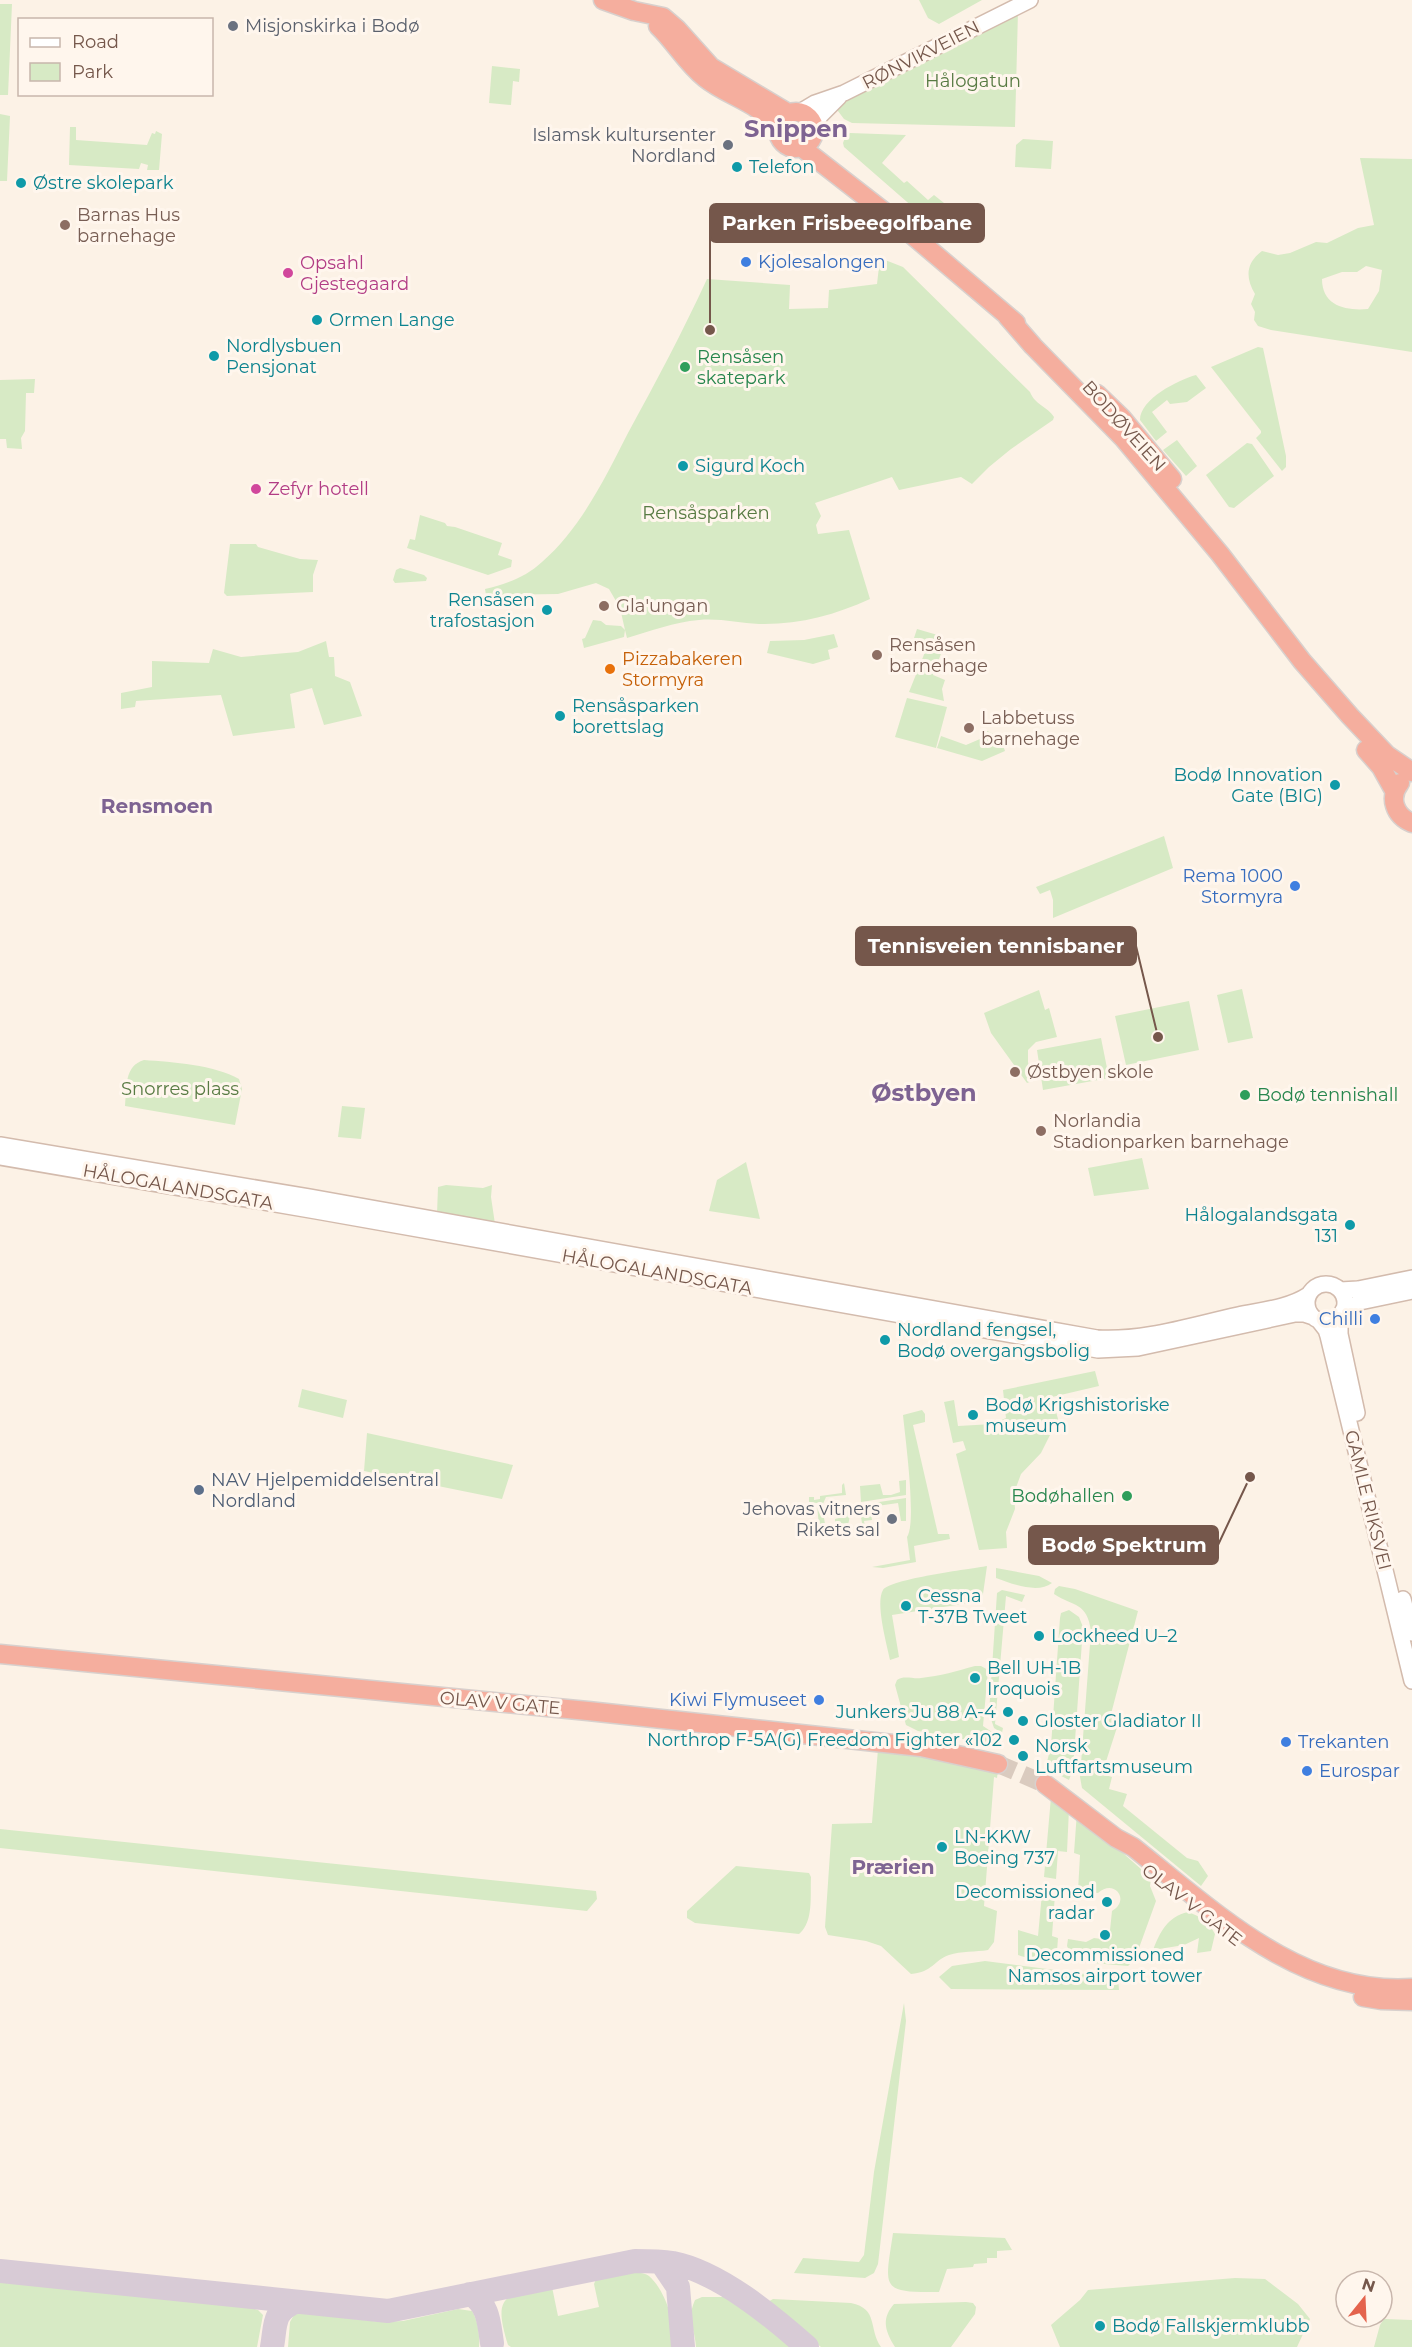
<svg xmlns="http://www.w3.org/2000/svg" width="1412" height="2347" font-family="Montserrat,sans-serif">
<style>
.green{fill:#d7eac5;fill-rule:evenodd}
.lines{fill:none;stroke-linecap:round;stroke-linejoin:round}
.taxiway{stroke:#d8cbd6;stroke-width:24}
.highway-tunnel{stroke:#dacbbf;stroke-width:18;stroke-dasharray:18 9;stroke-linecap:butt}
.secondary-casing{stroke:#d3bbad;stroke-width:18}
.highway-casing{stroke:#d8d0cd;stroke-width:21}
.secondary{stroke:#fff;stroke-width:15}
.highway{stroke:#f5ae9e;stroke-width:18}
.worship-dot{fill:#6b7280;stroke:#fff6ed;stroke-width:2}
.culture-dot{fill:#0f9aa8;stroke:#fff6ed;stroke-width:2}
.education-dot{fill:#8d6e63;stroke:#fff6ed;stroke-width:2}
.shop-dot{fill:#3f7fe0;stroke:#fff6ed;stroke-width:2}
.hotel-dot{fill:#d1479c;stroke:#fff6ed;stroke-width:2}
.leisure-dot{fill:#2e9e5b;stroke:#fff6ed;stroke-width:2}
.food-dot{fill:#e8710a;stroke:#fff6ed;stroke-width:2}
.service-dot{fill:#5c6f8a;stroke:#fff6ed;stroke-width:2}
.labels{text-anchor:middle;stroke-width:6;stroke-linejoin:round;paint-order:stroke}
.worship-label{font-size:18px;fill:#5b616d;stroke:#fff6ed;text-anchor:end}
.street-label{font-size:18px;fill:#75574b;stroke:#fff6ed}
.park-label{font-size:18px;fill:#587b43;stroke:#fff6ed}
.culture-label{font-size:18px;fill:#0d838f;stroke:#fff6ed;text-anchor:start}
.education-label{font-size:18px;fill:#785e54;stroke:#fff6ed;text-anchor:start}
.shop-label{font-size:18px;fill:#366cbe;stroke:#fff6ed;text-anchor:start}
.hotel-label{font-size:18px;fill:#b23c85;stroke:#fff6ed;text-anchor:start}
.leisure-label{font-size:18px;fill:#27864d;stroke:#fff6ed;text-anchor:start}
.food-label{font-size:18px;fill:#c56008;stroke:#fff6ed;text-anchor:start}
.service-label{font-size:18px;fill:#4e5e75;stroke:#fff6ed;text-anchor:start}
.neighbourhood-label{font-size:20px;font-weight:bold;fill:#7e6392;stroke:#fff6ed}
.district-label{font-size:24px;font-weight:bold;fill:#7e6392;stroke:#fff6ed}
.leader{fill:none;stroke:#75574b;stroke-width:2}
.callout-dot{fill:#75574b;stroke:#fff6ed;stroke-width:2}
.callout{fill:#75574b;stroke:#75574b;stroke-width:2}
.callout-label{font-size:20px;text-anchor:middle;font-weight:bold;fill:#fff}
</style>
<rect width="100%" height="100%" fill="#fcf2e6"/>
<path class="green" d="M919 0H982L939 24 928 18Z
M0 4H12L8 95H0Z
M1018 11 1015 127 852 123 844 119 835 107 847 99Z
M492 66 520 69 519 82 513 81 511 105 489 103Z
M0 114 10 116 7 181H0Z
M70 127H76V140L147 145 152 133 155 134 156 131 162 134 159 170H147L148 165 141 163 139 169 69 165Z
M850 133 906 135 882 163 904 183 907 181 928 200 934 195 954 211 938 229 844 147 843 143 846 135Z
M1023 139 1053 141 1051 169 1015 167 1016 145Z
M1360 158 1412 159V352L1271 330 1258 326 1254 320 1255 312 1251 304 1255 294C1245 277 1246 263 1262 251L1278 255 1290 253 1316 242 1327 243 1358 228 1374 225ZM1366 266 1382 270 1379 291 1368 309C1346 311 1322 306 1322 279L1342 272H1357Z
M880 258 903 267 1030 392C1035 405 1047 406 1054 417L1053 420 1011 449 989 467 972 484 961 477 899 490 892 477 815 503 821 516 816 525 818 534 849 530 870 599C835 615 798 625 759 624 739 623 719 618 699 620 674 622 651 631 627 638L625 630 624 637 584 648 582 639 585 638 593 620 601 621 606 625 621 626 625 630 620 608 609 589 596 583 558 594 486 595 485 589C506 584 526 577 542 562 581 528 605 478 628 433 656 382 683 331 707 279L790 285 789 309 828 308 829 290 877 284Z
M1258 347 1263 348 1286 456V467L1282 471 1256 438 1261 433V431L1211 367Z
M1196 375 1206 388 1187 402 1170 404 1167 400 1152 412 1167 432 1156 441 1140 420C1140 399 1178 380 1196 375Z
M35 379 34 393H26L25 431 21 438 22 449 7 448 6 439H0V380Z
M1177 440 1197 466 1186 476 1163 450Z
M1247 443 1252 444 1274 476 1234 508 1229 507 1206 475Z
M420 515 445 523 447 526 455 527 502 543 498 555 512 560 511 567 488 575 407 548 410 539 415 540Z
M230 544H256L258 547 300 559 318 560 313 575V592L227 596 224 593Z
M400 568 424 575 427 578 426 581 395 583 393 580 396 570Z
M917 629 941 636 938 649 942 651 933 675 945 680 942 689 944 701 909 692 925 652 913 641Z
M834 634 838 647 828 650 830 659 813 664 767 653 770 641 804 640Z
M326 641 329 657H334L335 676 350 682 362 716 324 725 312 688 290 694 295 728 233 736 221 695 136 701 135 707 121 709V693L152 687V661L209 663 213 649 241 657 298 652Z
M907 698 947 707 936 748 895 737Z
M983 729 1000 737 1005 751 982 761 937 748 941 736 966 745 980 739Z
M1164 836 1173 868 1053 918V900L1050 890 1040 894 1036 887Z
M1242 989 1253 1038 1228 1043 1217 995Z
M1039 990 1045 1010 1049 1008 1057 1037 1036 1042 1028 1050V1062L1032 1081 1027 1083 991 1033 984 1013Z
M1189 1001 1199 1050 1126 1065 1115 1016Z
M1101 1038 1109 1078 1043 1090 1037 1050Z
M144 1060C172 1062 215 1065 239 1079L242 1089 235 1125 125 1106C127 1087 124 1066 144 1060Z
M342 1106 365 1108 361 1139 338 1137Z
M1142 1158 1149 1189 1094 1196 1088 1168Z
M746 1162 760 1219 709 1211 717 1180Z
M446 1185 483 1188 492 1185 491 1197 495 1224 437 1214 438 1187Z
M1095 1371 1099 1386 1052 1397 1058 1419 1041 1453 1021 1474 1014 1493 1015 1509 1006 1532 1007 1548 979 1550 956 1454 966 1450 963 1441 953 1443 944 1402 954 1400 958 1426 993 1424 1006 1418 1003 1390Z
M302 1389 347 1400 343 1418 298 1407Z
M922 1410 925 1414V1422L913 1425 938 1534H949L950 1539 914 1546 916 1562 883 1568 872 1567 910 1560 907 1537C917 1523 905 1436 903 1415Z
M367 1433 513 1465 502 1499 364 1471Z
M906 1480V1495L861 1502 860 1486 880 1484 883 1495H891L900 1492 899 1481Z
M844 1483 846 1495 826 1497 822 1506 825 1524H835V1519L843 1517 842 1510H849C851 1520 848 1530 837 1533L813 1531 815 1527 819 1528 817 1503 809 1502V1497H814V1500L820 1499V1496L842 1493V1485Z
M906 1498V1521H901L898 1503 870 1507 872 1520 864 1521 865 1528 863 1529 859 1505Z
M987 1566 982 1601 892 1615 899 1657 890 1660C887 1645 875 1603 883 1590 890 1579 970 1569 987 1566Z
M996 1568 1039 1576 1052 1583C1038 1594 1012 1584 996 1578Z
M1059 1586 1075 1589 1138 1611 1111 1714 1120 1718 1102 1774 1112 1777 1109 1789 1127 1794 1123 1806 1187 1858 1198 1861 1208 1876 1201 1886 1082 1788 1080 1777 1091 1631C1087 1602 1074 1607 1054 1594L1055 1589Z
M1002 1590 1025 1595 1022 1602 1006 1596 995 1724 1003 1728 1002 1733 994 1728 989 1713 997 1593Z
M1069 1610 1079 1617 1083 1627 1073 1769 1069 1780 1048 1769 1047 1762 1051 1746 1060 1618 1061 1613Z
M975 1666H981L988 1670 983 1726 1001 1738 1000 1749 974 1741 918 1731 906 1725 895 1685 897 1680C904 1675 912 1679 921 1678 940 1676 957 1671 975 1666Z
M878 1749 952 1759 998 1770 997 1778 994 1777 984 1906 997 1911 994 1942 988 1950C976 1952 961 1951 949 1955 934 1960 933 1972 911 1974L881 1946 866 1941 828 1935 825 1927 832 1824 872 1823Z
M1051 1797 1069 1809 1067 1852 1058 1851 1056 1879 1044 1877Z
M1077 1812 1151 1878 1150 1886 1156 1901 1135 1959 1128 1966 1081 1962 1073 1959 1067 1946 1068 1939 1086 1942 1094 1938 1109 1940 1112 1911C1131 1900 1114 1878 1098 1893L1078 1891 1080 1855 1074 1853Z
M0 1829 596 1891 597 1899 587 1911 0 1848Z
M736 1866 809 1873 811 1877C810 1895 814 1922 799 1934L695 1923 687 1918V1911Z
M1042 1893 1055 1894 1052 1936 1058 1938 1057 1951C1045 1960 1032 1960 1018 1955V1930L1038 1936Z
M1188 1912C1200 1916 1209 1923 1215 1934L1211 1951 1197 1953 1199 1938 1184 1945 1153 1950C1160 1932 1167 1917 1188 1912Z
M985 1961 1118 1978 1119 1990 951 1989 939 1977 952 1966Z
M904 2003 906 2021 878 2264 874 2273 865 2278 794 2273 803 2258 859 2262 864 2255 874 2172Z
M893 2233 1005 2238 1012 2250 997 2251V2258H987V2263L974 2264 973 2267 947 2269 939 2292C879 2293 885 2288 893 2233Z
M635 2272C640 2273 645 2273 649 2276 666 2291 677 2326 671 2347H511L508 2345C492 2293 505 2295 552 2287L558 2316 599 2307 594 2284 597 2277Z
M1235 2278 1265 2279 1298 2304 1310 2319 1297 2347H1060L1051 2325 1080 2300 1088 2290Z
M0 2282 249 2307 258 2310 263 2315 257 2347H0Z
M702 2297H730L794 2347H696C695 2328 686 2320 695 2300Z
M773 2299 851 2303C879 2309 868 2328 881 2347H821L766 2303Z
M966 2302 973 2303 976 2307 975 2314 951 2347H895C885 2331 881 2319 894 2304Z
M458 2309 472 2311C478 2320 480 2336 479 2347H288L290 2322 294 2315 301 2313 381 2322 403 2321Z
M1384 2319 1412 2320V2347H1374L1380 2325Z"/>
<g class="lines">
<path class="taxiway" d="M661 2262 678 2287 683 2347
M0 2271 388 2311 635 2261C648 2261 660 2261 673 2263 719 2272 772 2316 807 2347
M470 2294C489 2304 489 2324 492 2343
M272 2347C276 2325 272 2312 295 2302"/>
<path class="highway-tunnel" d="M998 1764 1045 1784"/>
<defs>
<path id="secondary" d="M800 112 815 103 844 93 1030 0
M813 125 821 115 839 97
M0 1145 309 1197 1097 1338C1144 1341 1192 1325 1238 1315 1261 1310 1288 1308 1308 1295
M0 1157 316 1211 1098 1350 1138 1348 1295 1314H1304L1313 1317
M1307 1303a19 19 0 1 1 38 0a19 19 0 1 1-38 0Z
M1340 1290 1358 1289 1412 1278
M1343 1310 1360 1302 1412 1291
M1340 1315V1334L1357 1413
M1319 1321 1326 1330 1328 1336 1412 1681
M1403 1599 1412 1633"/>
<path id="highway" d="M603 0 634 11 663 17 677 29 711 67 788 113
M658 26C675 42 686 63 705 78 727 96 760 103 777 127
M778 130a18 18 0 1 1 36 0a18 18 0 1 1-36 0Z
M801 147 891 217 1016 323
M1007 316 1033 346 1124 439 1220 554 1302 661 1350 716 1387 755 1412 772
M1097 394 1121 417 1172 479
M1366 750 1381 767 1395 792
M1400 783C1388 798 1395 816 1412 823
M0 1654 588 1711 921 1747 998 1764
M1045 1784 1116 1838 1133 1847C1214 1911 1301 1996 1412 1988
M1363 1997 1381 2000 1412 2001"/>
</defs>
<use href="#secondary" class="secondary-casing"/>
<use href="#highway" class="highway-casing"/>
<use href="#secondary" class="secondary"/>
<use href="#highway" class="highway"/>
</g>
<g class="worship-dot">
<circle cx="233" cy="26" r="6"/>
<circle cx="728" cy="145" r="6"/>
<circle cx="892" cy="1519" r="6"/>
</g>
<g class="culture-dot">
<circle cx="737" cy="167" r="6"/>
<circle cx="21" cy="183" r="6"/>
<circle cx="317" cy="320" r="6"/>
<circle cx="214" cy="356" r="6"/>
<circle cx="683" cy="466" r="6"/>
<circle cx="547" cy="610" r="6"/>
<circle cx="560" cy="716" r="6"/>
<circle cx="1335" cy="785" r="6"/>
<circle cx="1350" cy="1225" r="6"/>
<circle cx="885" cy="1340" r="6"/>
<circle cx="973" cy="1415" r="6"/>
<circle cx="906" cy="1606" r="6"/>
<circle cx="1039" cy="1636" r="6"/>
<circle cx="975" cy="1678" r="6"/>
<circle cx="1008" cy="1712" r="6"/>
<circle cx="1023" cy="1721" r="6"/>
<circle cx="1014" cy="1740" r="6"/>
<circle cx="1023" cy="1756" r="6"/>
<circle cx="942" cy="1847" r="6"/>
<circle cx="1107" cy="1902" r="6"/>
<circle cx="1105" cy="1935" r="6"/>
<circle cx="1100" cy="2326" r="6"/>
</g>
<g class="education-dot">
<circle cx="65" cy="225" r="6"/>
<circle cx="604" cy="606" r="6"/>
<circle cx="877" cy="655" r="6"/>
<circle cx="969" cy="728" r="6"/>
<circle cx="1015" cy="1072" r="6"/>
<circle cx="1041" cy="1131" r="6"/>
</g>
<g class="shop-dot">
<circle cx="746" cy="262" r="6"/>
<circle cx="1295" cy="886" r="6"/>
<circle cx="1375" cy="1319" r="6"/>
<circle cx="819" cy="1700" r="6"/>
<circle cx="1286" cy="1742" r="6"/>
<circle cx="1307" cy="1771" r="6"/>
</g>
<g class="hotel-dot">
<circle cx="288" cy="273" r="6"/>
<circle cx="256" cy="489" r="6"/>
</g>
<g class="leisure-dot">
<circle cx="685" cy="367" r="6"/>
<circle cx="1245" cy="1095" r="6"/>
<circle cx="1127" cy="1496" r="6"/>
</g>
<circle class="food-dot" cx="610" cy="669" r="6"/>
<circle class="service-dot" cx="199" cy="1490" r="6"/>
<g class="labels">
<g class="worship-label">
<text x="245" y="32" text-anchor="start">Misjonskirka i Bodø</text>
<text x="716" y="141">Islamsk kultursenter<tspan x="716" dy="21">Nordland</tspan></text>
<text x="880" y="1515">Jehovas vitners<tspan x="880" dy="21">Rikets sal</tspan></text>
</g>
<g class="street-label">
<text transform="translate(921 55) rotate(-27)" y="6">RØNVIKVEIEN</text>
<text transform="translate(1124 426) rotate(48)" y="6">BODØVEIEN</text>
<text transform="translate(178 1187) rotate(10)" y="6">HÅLOGALANDSGATA</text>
<text transform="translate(657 1272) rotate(10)" y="6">HÅLOGALANDSGATA</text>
<text transform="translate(1368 1500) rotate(76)" y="6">GAMLE RIKSVEI</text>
<text transform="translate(500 1703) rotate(5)" y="6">OLAV V GATE</text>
<text transform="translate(1192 1905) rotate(38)" y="6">OLAV V GATE</text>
</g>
<g class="park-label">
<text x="973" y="87">Hålogatun</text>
<text x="706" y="519">Rensåsparken</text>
<text x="180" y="1095">Snorres plass</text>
</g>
<g class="culture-label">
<text x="749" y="173">Telefon</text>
<text x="33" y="189">Østre skolepark</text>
<text x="329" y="326">Ormen Lange</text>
<text x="226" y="352">Nordlysbuen<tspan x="226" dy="21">Pensjonat</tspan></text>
<text x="695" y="472">Sigurd Koch</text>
<text x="535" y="606" text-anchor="end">Rensåsen<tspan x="535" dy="21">trafostasjon</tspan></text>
<text x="572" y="712">Rensåsparken<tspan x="572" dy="21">borettslag</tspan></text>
<text x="1323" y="781" text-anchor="end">Bodø Innovation<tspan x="1323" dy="21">Gate (BIG)</tspan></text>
<text x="1338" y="1221" text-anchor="end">Hålogalandsgata<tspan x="1338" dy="21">131</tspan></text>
<text x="897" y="1336">Nordland fengsel,<tspan x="897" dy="21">Bodø overgangsbolig</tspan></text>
<text x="985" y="1411">Bodø Krigshistoriske<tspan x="985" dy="21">museum</tspan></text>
<text x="918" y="1602">Cessna<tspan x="918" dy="21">T-37B Tweet</tspan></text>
<text x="1051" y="1642">Lockheed U–2</text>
<text x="987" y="1674">Bell UH-1B<tspan x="987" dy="21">Iroquois</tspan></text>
<text x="996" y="1718" text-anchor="end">Junkers Ju 88 A-4</text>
<text x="1035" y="1727">Gloster Gladiator II</text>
<text x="1002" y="1746" text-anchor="end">Northrop F-5A(G) Freedom Fighter «102</text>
<text x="1035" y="1752">Norsk<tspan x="1035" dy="21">Luftfartsmuseum</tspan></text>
<text x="954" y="1843">LN-KKW<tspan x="954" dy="21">Boeing 737</tspan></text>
<text x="1095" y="1898" text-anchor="end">Decomissioned<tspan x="1095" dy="21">radar</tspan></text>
<text x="1105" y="1961" text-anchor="middle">Decommissioned<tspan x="1105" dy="21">Namsos airport tower</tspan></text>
<text x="1112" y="2332">Bodø Fallskjermklubb</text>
</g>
<g class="education-label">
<text x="77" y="221">Barnas Hus<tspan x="77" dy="21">barnehage</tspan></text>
<text x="616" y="612">Gla'ungan</text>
<text x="889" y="651">Rensåsen<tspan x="889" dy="21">barnehage</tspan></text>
<text x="981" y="724">Labbetuss<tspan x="981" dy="21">barnehage</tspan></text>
<text x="1027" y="1078">Østbyen skole</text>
<text x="1053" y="1127">Norlandia<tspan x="1053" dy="21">Stadionparken barnehage</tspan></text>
</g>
<g class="shop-label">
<text x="758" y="268">Kjolesalongen</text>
<text x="1283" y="882" text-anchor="end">Rema 1000<tspan x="1283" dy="21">Stormyra</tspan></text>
<text x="1363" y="1325" text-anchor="end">Chilli</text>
<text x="807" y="1706" text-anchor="end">Kiwi Flymuseet</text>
<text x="1298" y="1748">Trekanten</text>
<text x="1319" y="1777">Eurospar</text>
</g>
<g class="hotel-label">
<text x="300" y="269">Opsahl<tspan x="300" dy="21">Gjestegaard</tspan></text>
<text x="268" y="495">Zefyr hotell</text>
</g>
<g class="leisure-label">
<text x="697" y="363">Rensåsen<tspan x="697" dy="21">skatepark</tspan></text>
<text x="1257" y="1101">Bodø tennishall</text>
<text x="1115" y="1502" text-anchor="end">Bodøhallen</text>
</g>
<g class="food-label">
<text x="622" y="665">Pizzabakeren<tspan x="622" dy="21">Stormyra</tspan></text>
</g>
<g class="service-label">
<text x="211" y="1486">NAV Hjelpemiddelsentral<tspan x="211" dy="21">Nordland</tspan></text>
</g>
<g class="neighbourhood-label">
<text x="157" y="813">Rensmoen</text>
<text x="893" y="1874">Prærien</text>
</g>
<g class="district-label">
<text x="796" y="137">Snippen</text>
<text x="924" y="1101">Østbyen</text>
</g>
</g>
<path class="leader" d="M710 330L710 223M1158 1037L1136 946M1250 1477L1218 1545"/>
<g class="callout-dot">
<circle cx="710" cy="330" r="6"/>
<circle cx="1158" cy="1037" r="6"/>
<circle cx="1250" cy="1477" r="6"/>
</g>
<g class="callout">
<rect x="710" y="204" width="274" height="38" rx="6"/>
<rect x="856" y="927" width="280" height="38" rx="6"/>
<rect x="1029" y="1526" width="189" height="38" rx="6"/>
</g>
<g class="callout-label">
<text x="847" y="230">Parken Frisbeegolfbane</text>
<text x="996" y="953">Tennisveien tennisbaner</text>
<text x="1124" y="1552">Bodø Spektrum</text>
</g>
<rect x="18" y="18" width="195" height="78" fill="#fff6ed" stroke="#c8b6ac" stroke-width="1.5"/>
<rect x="30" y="38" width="30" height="9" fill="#ffffff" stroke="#c8b6ac" stroke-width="1.5"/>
<text x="72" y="48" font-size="18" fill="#75574b">Road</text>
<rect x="30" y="63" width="30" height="18" fill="#d7eac5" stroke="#c8b6ac" stroke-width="1.5"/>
<text x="72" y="78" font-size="18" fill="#75574b">Park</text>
<g transform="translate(1364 2299) rotate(18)"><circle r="28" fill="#fff6ed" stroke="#c8b6ac" stroke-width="1.5"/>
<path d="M0-4.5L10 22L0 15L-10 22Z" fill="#e4634d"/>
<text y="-9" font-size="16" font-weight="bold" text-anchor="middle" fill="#75574b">N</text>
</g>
</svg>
